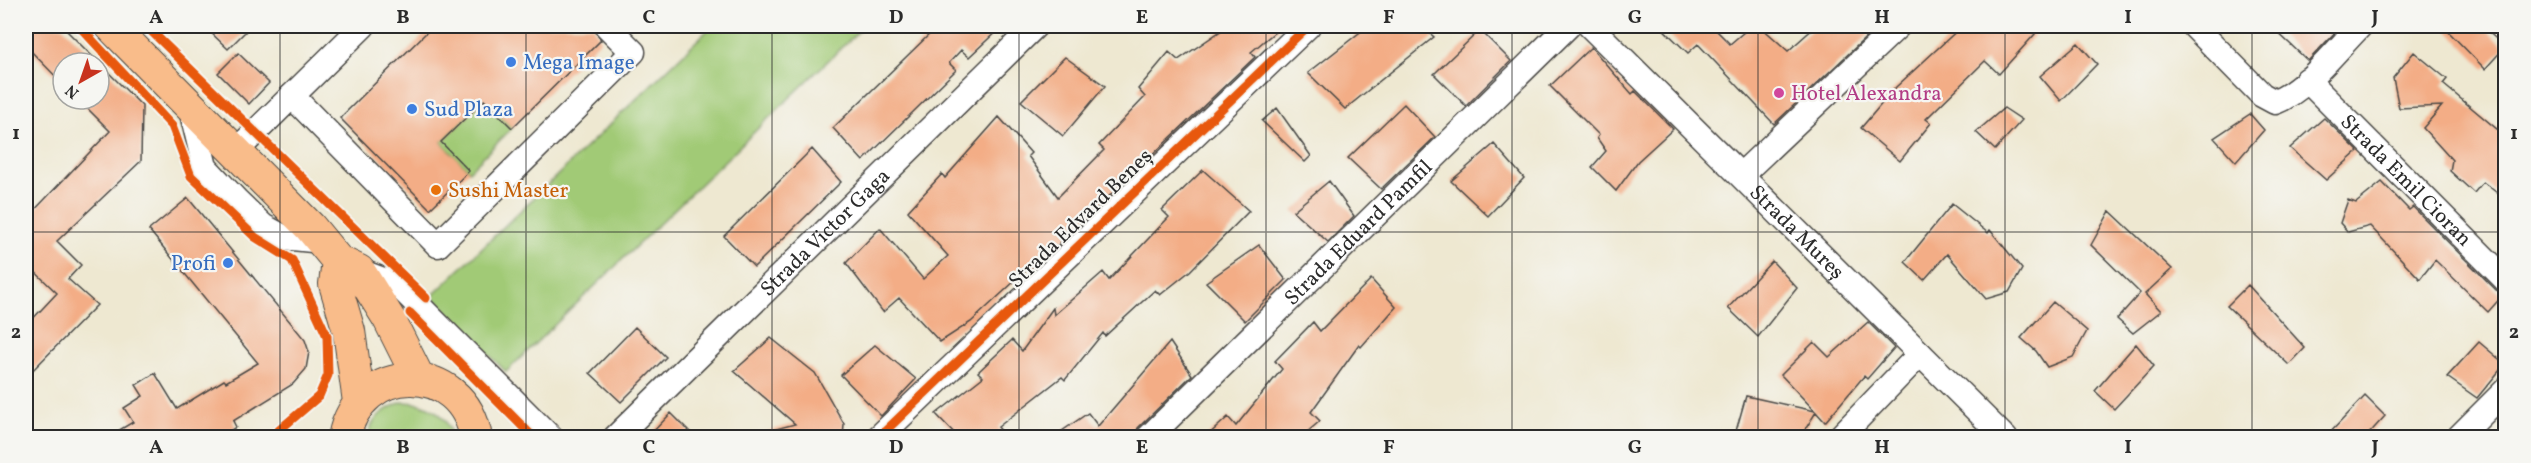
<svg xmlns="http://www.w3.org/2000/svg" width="2531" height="463" font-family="Vollkorn,serif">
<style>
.grass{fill:#a1ca76;stroke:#667a50;stroke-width:1.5}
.building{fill:#f3ad86}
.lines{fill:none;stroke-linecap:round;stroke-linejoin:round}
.minor-casing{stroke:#484744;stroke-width:27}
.major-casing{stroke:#484744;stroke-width:34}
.minor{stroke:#fff;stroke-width:24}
.major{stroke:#f9bc8a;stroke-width:32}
.cycleway-casing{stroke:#f6f6f2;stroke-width:13}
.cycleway{stroke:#e8590c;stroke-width:9}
.grid{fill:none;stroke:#2b2b2b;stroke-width:1.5;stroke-opacity:0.55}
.shop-dot{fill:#3f7fe0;stroke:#f6f6f2;stroke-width:2}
.hotel-dot{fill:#d1479c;stroke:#f6f6f2;stroke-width:2}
.food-dot{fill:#e8710a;stroke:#f6f6f2;stroke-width:2}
.labels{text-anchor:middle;stroke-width:4.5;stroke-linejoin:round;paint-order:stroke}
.shop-label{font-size:21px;fill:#366cbe;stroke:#f6f6f2;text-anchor:start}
.hotel-label{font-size:21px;fill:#b23c85;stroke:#f6f6f2;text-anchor:start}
.street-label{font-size:21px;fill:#2b2b2b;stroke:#f6f6f2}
.food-label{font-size:21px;fill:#c56008;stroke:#f6f6f2;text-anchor:start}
.neatline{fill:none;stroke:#2b2b2b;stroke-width:2}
.grid-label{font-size:20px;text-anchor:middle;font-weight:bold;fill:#2b2b2b}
</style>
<rect width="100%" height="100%" fill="#f6f6f2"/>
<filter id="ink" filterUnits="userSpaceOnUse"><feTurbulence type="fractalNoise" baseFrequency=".0167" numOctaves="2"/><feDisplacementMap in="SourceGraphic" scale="12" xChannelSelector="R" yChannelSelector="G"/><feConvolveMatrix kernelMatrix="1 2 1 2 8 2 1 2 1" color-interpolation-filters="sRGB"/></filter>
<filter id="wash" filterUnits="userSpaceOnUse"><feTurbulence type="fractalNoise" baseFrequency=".008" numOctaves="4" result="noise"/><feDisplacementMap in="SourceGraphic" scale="24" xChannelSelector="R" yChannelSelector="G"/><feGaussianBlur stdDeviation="1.35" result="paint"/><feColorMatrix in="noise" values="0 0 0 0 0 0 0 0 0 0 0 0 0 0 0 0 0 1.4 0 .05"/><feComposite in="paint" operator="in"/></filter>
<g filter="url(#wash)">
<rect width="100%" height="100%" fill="#eee8d1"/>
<path class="grass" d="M712 26H864L506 372 432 296Z
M484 100 512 128 469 171 441 142Z
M402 402C426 402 447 412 452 437H368C371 418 384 409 402 402Z"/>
<g id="blocks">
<path class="building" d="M26 26H62L99 63H63V84L26 46Z
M204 26H251L228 49Z
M433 26H593L601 40 512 128 484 100 441 142 469 171 430 209 340 118Z
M938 26H1002L969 57 961 50 949 63 956 70 863 161 833 128Z
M1228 26H1282L1251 52 1255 57 1034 268 1032 265 971 322 940 342 899 298 883 312 846 263 880 228 923 279 948 256 908 211 942 174 945 178 999 117 1031 153 1028 156 1058 197 1104 150 1099 145 1145 97 1138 89 1169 52 1178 60Z
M1368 26H1422L1434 37 1345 109 1308 73Z
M1660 26H1719L1715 29 1730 44 1751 26H1760L1788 51 1816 26H1878L1774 124 1698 44 1688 53Z
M1962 26H2025L2035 34 1999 74 1985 61 1926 119 1931 123 1900 161 1861 128 1896 87Z
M2271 26H2341L2308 61Z
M2443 26H2482L2505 47 2485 69Z
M1480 30 1511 61 1466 106 1434 74Z
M2078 43 2097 64 2061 101 2040 76Z
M1591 47 1632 94 1635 91 1673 129 1638 161 1616 191 1592 167 1606 151 1597 138 1599 135 1550 86Z
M2414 52 2447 79 2443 84 2497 129 2505 125V199L2483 182 2474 193 2450 171 2452 160 2423 128 2442 106 2399 108 2393 78Z
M238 53 269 83 249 104 218 73Z
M1065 57 1105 86 1063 136 1021 101Z
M99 63 142 106 141 161 57 241 81 265 68 279 97 305 26 377V326L57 293 26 263V219L110 131 78 99H99Z
M1404 104 1435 137 1381 189 1348 158Z
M1277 108 1311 156 1305 162 1262 121Z
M2004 108 2022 120 1995 150 1976 132Z
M2250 114 2264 130 2236 162 2214 138Z
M2324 118 2358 151 2326 180 2290 148Z
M1494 144 1524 178 1488 216 1451 181Z
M812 149 841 182 754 267 724 236Z
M1203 170 1249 211 1190 271 1160 295 1155 290 1105 336 1103 333 1065 380 1062 377 998 427 1007 438H959L936 414 983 377 978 372 1012 340 1022 351 1053 308 1054 315 1103 272 1109 280 1169 217 1162 210Z
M1329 181 1354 216 1328 242 1293 211Z
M2382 182 2409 210 2413 207 2496 290 2504 294 2488 312 2435 260 2420 279 2370 226 2348 232 2340 223 2348 200 2356 203Z
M188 198 305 340 309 352 306 369 293 384 233 421 236 427 219 438H106L133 422 124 408 143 396 136 385 155 373 177 409 224 380 226 382 258 363 149 230Z
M1952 204 1988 233 1990 230 2022 269 2009 292 1986 299 1947 254 1924 280 1905 262Z
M2110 211 2172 269 2145 294 2161 311 2133 333 2117 319 2140 293 2091 245Z
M1259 245 1286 280 1245 321 1206 282Z
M1772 261 1797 288 1758 337 1728 308Z
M1371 279 1396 307 1361 347 1359 345 1311 412 1320 421 1300 438H1205L1228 417 1236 426 1282 369 1275 361 1313 322 1320 331Z
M2248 285 2305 348 2289 365 2227 306Z
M2053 302 2087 331 2073 357 2047 367 2036 351 2021 338Z
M1868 322 1894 348 1867 379 1864 376 1825 422 1816 412 1800 438H1734L1746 396 1815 411 1781 375 1814 342 1829 357Z
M635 327 666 357 621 402 590 373Z
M771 338 815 373 844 424 843 438H766L765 432 795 424 734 371Z
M1170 342 1192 375 1138 428 1134 438H1052L1088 413 1098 426Z
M2479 342 2505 364 2477 398 2447 377Z
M2136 344 2154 366 2114 409 2095 391Z
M875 345 916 379 881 416 841 375Z
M2365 396 2385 416 2365 438H2325Z
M671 413 696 438H647Z"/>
</g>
</g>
<g filter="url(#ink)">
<use href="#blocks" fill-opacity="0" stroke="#484744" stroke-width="1.5"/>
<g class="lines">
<defs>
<g id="minor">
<path id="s1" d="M1590 26 2005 438"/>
<path d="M2194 26 2262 95 2275 102C2305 91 2337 49 2360 26"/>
<path id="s2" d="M2307 80 2506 280"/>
<path d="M292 96 438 245 633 52 607 26"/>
<path d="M190 105 205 167 237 201 263 226 283 237 322 241"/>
<path d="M235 152 363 26"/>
<path d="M1741 175 1898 26"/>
<path d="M359 271 399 286 551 438"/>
<path id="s3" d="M615 438 1035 26"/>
<path d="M878 438 1308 26"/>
<path id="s4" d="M1148 438 1568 26"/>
<path d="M1839 438 1920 354"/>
<path d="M2458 438 2506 390"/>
</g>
<path id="major" d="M111 26 310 227 338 261 359 271 389 319 419 379
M338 261 335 284 349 331 359 402
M344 438C359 360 463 359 476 438"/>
</defs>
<use href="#minor" class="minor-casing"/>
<use href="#major" class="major-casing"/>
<use href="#minor" class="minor"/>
<use href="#major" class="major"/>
<defs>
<path id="cycleway" d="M79 26 172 126 191 176 255 237 292 260 327 336 328 375 319 396 270 438
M146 26 426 298
M410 313 534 438
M878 438 1308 26"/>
</defs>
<use href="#cycleway" class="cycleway-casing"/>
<use href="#cycleway" class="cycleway"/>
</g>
</g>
<path class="grid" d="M280 26V438M526 26V438M772 26V438M1019 26V438M1266 26V438M1512 26V438M1758 26V438M2005 26V438M2252 26V438M26 232H2506"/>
<g class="shop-dot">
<circle cx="511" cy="62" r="6"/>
<circle cx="412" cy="109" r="6"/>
<circle cx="228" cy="263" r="6"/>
</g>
<circle class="hotel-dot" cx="1779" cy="93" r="6"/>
<circle class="food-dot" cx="436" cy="190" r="6"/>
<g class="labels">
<g class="shop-label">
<text x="523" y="69">Mega Image</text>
<text x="424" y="116">Sud Plaza</text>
<text x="216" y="270" text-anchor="end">Profi</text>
</g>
<g class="hotel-label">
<text x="1791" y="100">Hotel Alexandra</text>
</g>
<g class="street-label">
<text dy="7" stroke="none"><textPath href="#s2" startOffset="141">Strada Emil Cioran</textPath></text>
<text transform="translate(1080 218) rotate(-44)" y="7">Strada Edvard Beneș</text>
<text dy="7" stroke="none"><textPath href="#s1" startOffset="292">Strada Mureș</textPath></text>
<text dy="7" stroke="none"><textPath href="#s3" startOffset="294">Strada Victor Gaga</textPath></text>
<text dy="7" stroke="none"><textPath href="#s4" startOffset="294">Strada Eduard Pamfil</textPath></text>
</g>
<g class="food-label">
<text x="448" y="197">Sushi Master</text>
</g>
</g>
<rect width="2531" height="463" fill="none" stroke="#f6f6f2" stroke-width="66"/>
<g transform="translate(81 81) rotate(220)"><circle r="28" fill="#f6f6f2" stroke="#a5a5a2" stroke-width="1.5"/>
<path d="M0-4.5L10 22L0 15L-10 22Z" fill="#c8321e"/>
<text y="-9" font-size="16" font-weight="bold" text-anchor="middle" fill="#2b2b2b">N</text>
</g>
<rect x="33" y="33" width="2465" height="397" class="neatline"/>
<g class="grid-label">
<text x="156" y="23">A</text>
<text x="403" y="23">B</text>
<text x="649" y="23">C</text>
<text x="896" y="23">D</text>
<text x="1142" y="23">E</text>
<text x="1389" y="23">F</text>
<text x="1635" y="23">G</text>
<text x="1882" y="23">H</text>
<text x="2128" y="23">I</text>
<text x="2375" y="23">J</text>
<text x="16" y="139">1</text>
<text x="2514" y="139">1</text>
<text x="16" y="338">2</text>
<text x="2514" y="338">2</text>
<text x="156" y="453">A</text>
<text x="403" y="453">B</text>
<text x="649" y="453">C</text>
<text x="896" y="453">D</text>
<text x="1142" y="453">E</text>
<text x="1389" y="453">F</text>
<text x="1635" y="453">G</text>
<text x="1882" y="453">H</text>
<text x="2128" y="453">I</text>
<text x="2375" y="453">J</text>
</g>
</svg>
